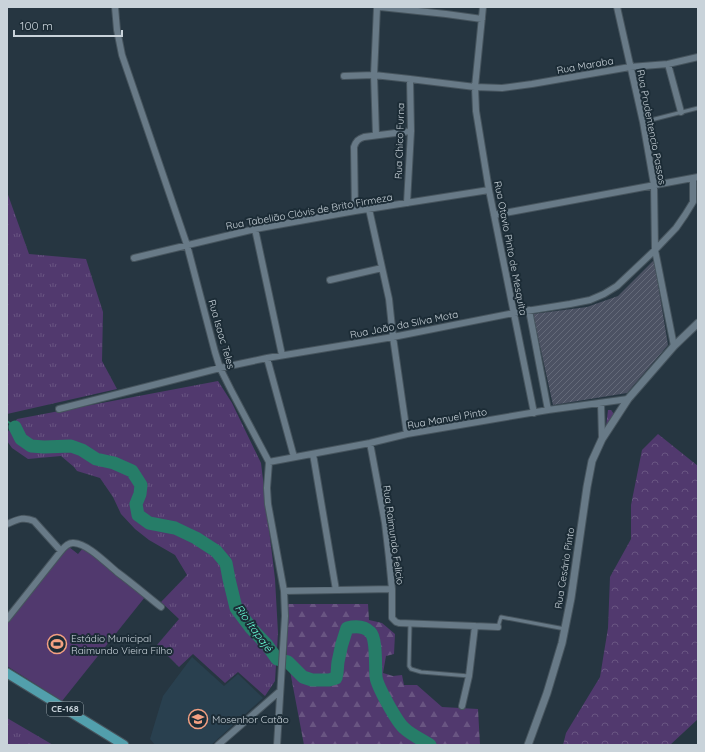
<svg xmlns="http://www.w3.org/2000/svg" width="705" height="752" font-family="Quicksand,sans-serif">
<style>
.built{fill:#29404f}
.grass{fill:url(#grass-tufts)}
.forest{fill:url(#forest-firs)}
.park{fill:url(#park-crowns)}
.garden{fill:#51396e}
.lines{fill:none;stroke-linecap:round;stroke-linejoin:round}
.stream{stroke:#267d68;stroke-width:2}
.river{stroke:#267d68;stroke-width:13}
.building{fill:url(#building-hatch)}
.service-casing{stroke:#46545d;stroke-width:5}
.minor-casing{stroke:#46545d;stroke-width:8}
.tertiary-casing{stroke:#46545d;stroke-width:9}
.primary-casing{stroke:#46545d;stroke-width:11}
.service{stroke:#687a87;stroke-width:3}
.minor{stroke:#687a87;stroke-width:6}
.tertiary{stroke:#687a87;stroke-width:7}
.primary{stroke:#529fac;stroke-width:9}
.labels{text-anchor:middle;stroke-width:4;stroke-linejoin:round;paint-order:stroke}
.shield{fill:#1c2c36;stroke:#95a1a9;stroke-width:1}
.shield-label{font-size:9px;font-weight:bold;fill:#c9d3da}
.street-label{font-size:10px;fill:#c9d3da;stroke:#1c2c36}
.poi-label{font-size:10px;fill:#c9d3da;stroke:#1c2c36;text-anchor:start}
.water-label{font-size:11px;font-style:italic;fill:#67fed7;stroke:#1c2c36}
</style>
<defs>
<pattern id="grass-tufts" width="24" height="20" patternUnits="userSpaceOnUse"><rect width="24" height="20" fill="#51396e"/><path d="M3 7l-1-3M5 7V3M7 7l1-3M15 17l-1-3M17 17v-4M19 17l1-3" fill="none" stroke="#695582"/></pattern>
<pattern id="forest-firs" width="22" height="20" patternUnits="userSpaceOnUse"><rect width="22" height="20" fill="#51396e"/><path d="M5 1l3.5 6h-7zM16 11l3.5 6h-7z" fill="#695582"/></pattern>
<pattern id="park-crowns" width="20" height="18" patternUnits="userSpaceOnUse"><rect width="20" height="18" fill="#51396e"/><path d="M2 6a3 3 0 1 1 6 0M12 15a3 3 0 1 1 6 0" fill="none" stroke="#695582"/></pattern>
<pattern id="building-hatch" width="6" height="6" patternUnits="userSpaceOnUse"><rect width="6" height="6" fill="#4c5263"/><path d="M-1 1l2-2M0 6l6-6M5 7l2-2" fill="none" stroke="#646a79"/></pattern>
</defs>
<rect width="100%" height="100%" fill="#263641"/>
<path class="built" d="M192 657 224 686 238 674 263 698 211 745H155L150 739 163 696Z"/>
<path class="grass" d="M7 192 29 254 86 259 103 312 102 361 117 389 7 414Z
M218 381 232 403 261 463 275 579 278 633 275 681 265 696 238 672 225 683 193 654 179 667 157 645 179 619 161 602 187 575 175 555 149 540 135 529 121 514 113 497 100 478 77 471 74 467 61 456 28 459 12 448 7 441V433L17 419Z
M7 718 48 742 53 745H7Z"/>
<path class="forest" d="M287 604H368L369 620 382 623 395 634 394 654 386 656 383 673 393 676 402 675 404 685H417L442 707 478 709 480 745H304L287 655Z"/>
<path class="park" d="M608 410H611L614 414 613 417 606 427Z
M658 434 698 466V719L670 745H563L566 733 600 677 608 628 610 577 631 539V505L642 450Z"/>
<path class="garden" d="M69 547 78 554 83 548 145 597 62 701 7 666V622Z"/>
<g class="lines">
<path class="stream" d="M7 421 15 427"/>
<path class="river" d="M15 427 21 439 31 446 44 447 71 446 82 450 96 459 114 463 132 471 141 485 140 494 136 504 138 515 149 523 175 528 196 538 216 551 226 563 229 579 236 608 251 628 267 645 277 659 288 662 303 677 312 680H329L336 678C338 671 337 669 338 662 340 650 343 639 347 628 355 626 364 626 370 632 377 638 375 667 376 677 377 686 397 722 404 728 410 734 422 740 430 745"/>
</g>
<path class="building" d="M654 260 668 345 627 393 553 405 533 314 587 307 618 296Z"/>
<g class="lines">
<defs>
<path id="service" d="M643 122 698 108
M410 624 409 666 411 669 421 672 469 676
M498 627 501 617 565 629"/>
<path id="minor" d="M115 7 117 30 122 55 187 245 215 352 220 368 231 390 269 462 267 488 268 504 284 591 285 616 277 745
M380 7 446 14 482 19
M483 7 475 87 476 111 489 190 534 413
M617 7 643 122 654 185 655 250 674 346
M668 64 681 112
M344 76 374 75 410 79 475 87 502 88 532 84 630 67 668 64 698 57
M376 135 374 75 377 7
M407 203 411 131 410 79
M369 209 389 299 393 337 407 434
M355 211 354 147C356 141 358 139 364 137L411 131
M494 215 698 177
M255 229 282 355
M134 258 255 229 355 211 489 190
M330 280 382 268
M529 310 548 410
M267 358 294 457
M601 403 602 439
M59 409 220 368 267 358 393 337 514 313 570 304 590 300 604 294 617 286 655 250 676 228 685 215 693 202V178
M370 443 385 523 389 558 392 589V618L396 622 399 623 475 626 498 627
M313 454 336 590
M269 462 370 443 407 434 548 410 628 399
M7 524C17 520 23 516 34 521L61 551
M284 591 392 589
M7 619 61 551C64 547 68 542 74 543 88 544 106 563 117 572 132 583 146 595 161 607
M462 706 469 676 475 626
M218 745 280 691"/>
<path id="tertiary" d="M528 745 547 693 562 643 571 598 587 487 592 461 602 439 628 399 674 346 698 323"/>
<path id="primary" d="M7 673 124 745"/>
</defs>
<use href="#service" class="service-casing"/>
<use href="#minor" class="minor-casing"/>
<use href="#tertiary" class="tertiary-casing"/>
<use href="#primary" class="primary-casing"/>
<use href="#service" class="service"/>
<use href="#minor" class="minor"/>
<use href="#tertiary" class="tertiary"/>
<use href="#primary" class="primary"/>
</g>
<defs>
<symbol id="stadium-ring" viewBox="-11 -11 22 22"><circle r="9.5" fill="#1c2c36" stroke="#f3a082" stroke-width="1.5"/><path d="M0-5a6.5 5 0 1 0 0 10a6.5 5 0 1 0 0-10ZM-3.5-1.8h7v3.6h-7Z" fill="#f3a082"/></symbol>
<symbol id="school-ring" viewBox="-11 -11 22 22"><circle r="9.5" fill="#1c2c36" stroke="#f3a082" stroke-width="1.5"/><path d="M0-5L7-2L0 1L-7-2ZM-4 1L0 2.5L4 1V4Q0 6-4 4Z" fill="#f3a082"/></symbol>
</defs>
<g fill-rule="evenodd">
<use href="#stadium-ring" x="46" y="633" width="22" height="22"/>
<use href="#school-ring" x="187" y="708" width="22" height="22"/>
</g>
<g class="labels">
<rect class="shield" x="47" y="702" width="36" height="14" rx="3"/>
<g class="shield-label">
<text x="65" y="712">CE-168</text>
</g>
<g class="street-label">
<text transform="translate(585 65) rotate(-10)" y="4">Rua Maraba</text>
<text transform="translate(652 127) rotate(79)" y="4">Rua Prudentencio Passos</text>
<text transform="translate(399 141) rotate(-88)" y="4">Rua Chico Furna</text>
<text transform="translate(309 211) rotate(-10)" y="4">Rua Tabelião Clóvis de Brito Firmeza</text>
<text transform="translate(511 248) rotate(79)" y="4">Rua Otavio Pinto de Mesquita</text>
<text transform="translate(404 324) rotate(-11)" y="4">Rua João da Silva Mota</text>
<text transform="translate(222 334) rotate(74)" y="4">Rua Isaac Teles</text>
<text transform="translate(447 418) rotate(-10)" y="4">Rua Manuel Pinto</text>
<text transform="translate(394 535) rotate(82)" y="4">Rua Raimundo Felício</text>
<text transform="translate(564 568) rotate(-81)" y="4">Rua Cesário Pinto</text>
</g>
<g class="poi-label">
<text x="71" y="642">Estádio Municipal<tspan x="71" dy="12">Raimundo Vieira Filho</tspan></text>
<text x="212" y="723">Mosenhor Catão</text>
</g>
<g class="water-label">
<text transform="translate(254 628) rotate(54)" y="4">Rio Itapajé</text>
</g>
</g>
<rect width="705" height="752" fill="none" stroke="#c9d3da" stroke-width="16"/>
<path d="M14 30v6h108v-6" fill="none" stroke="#c9d3da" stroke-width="2"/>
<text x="20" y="30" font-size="12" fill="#c9d3da" stroke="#1c2c36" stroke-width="3" paint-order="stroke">100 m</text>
</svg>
